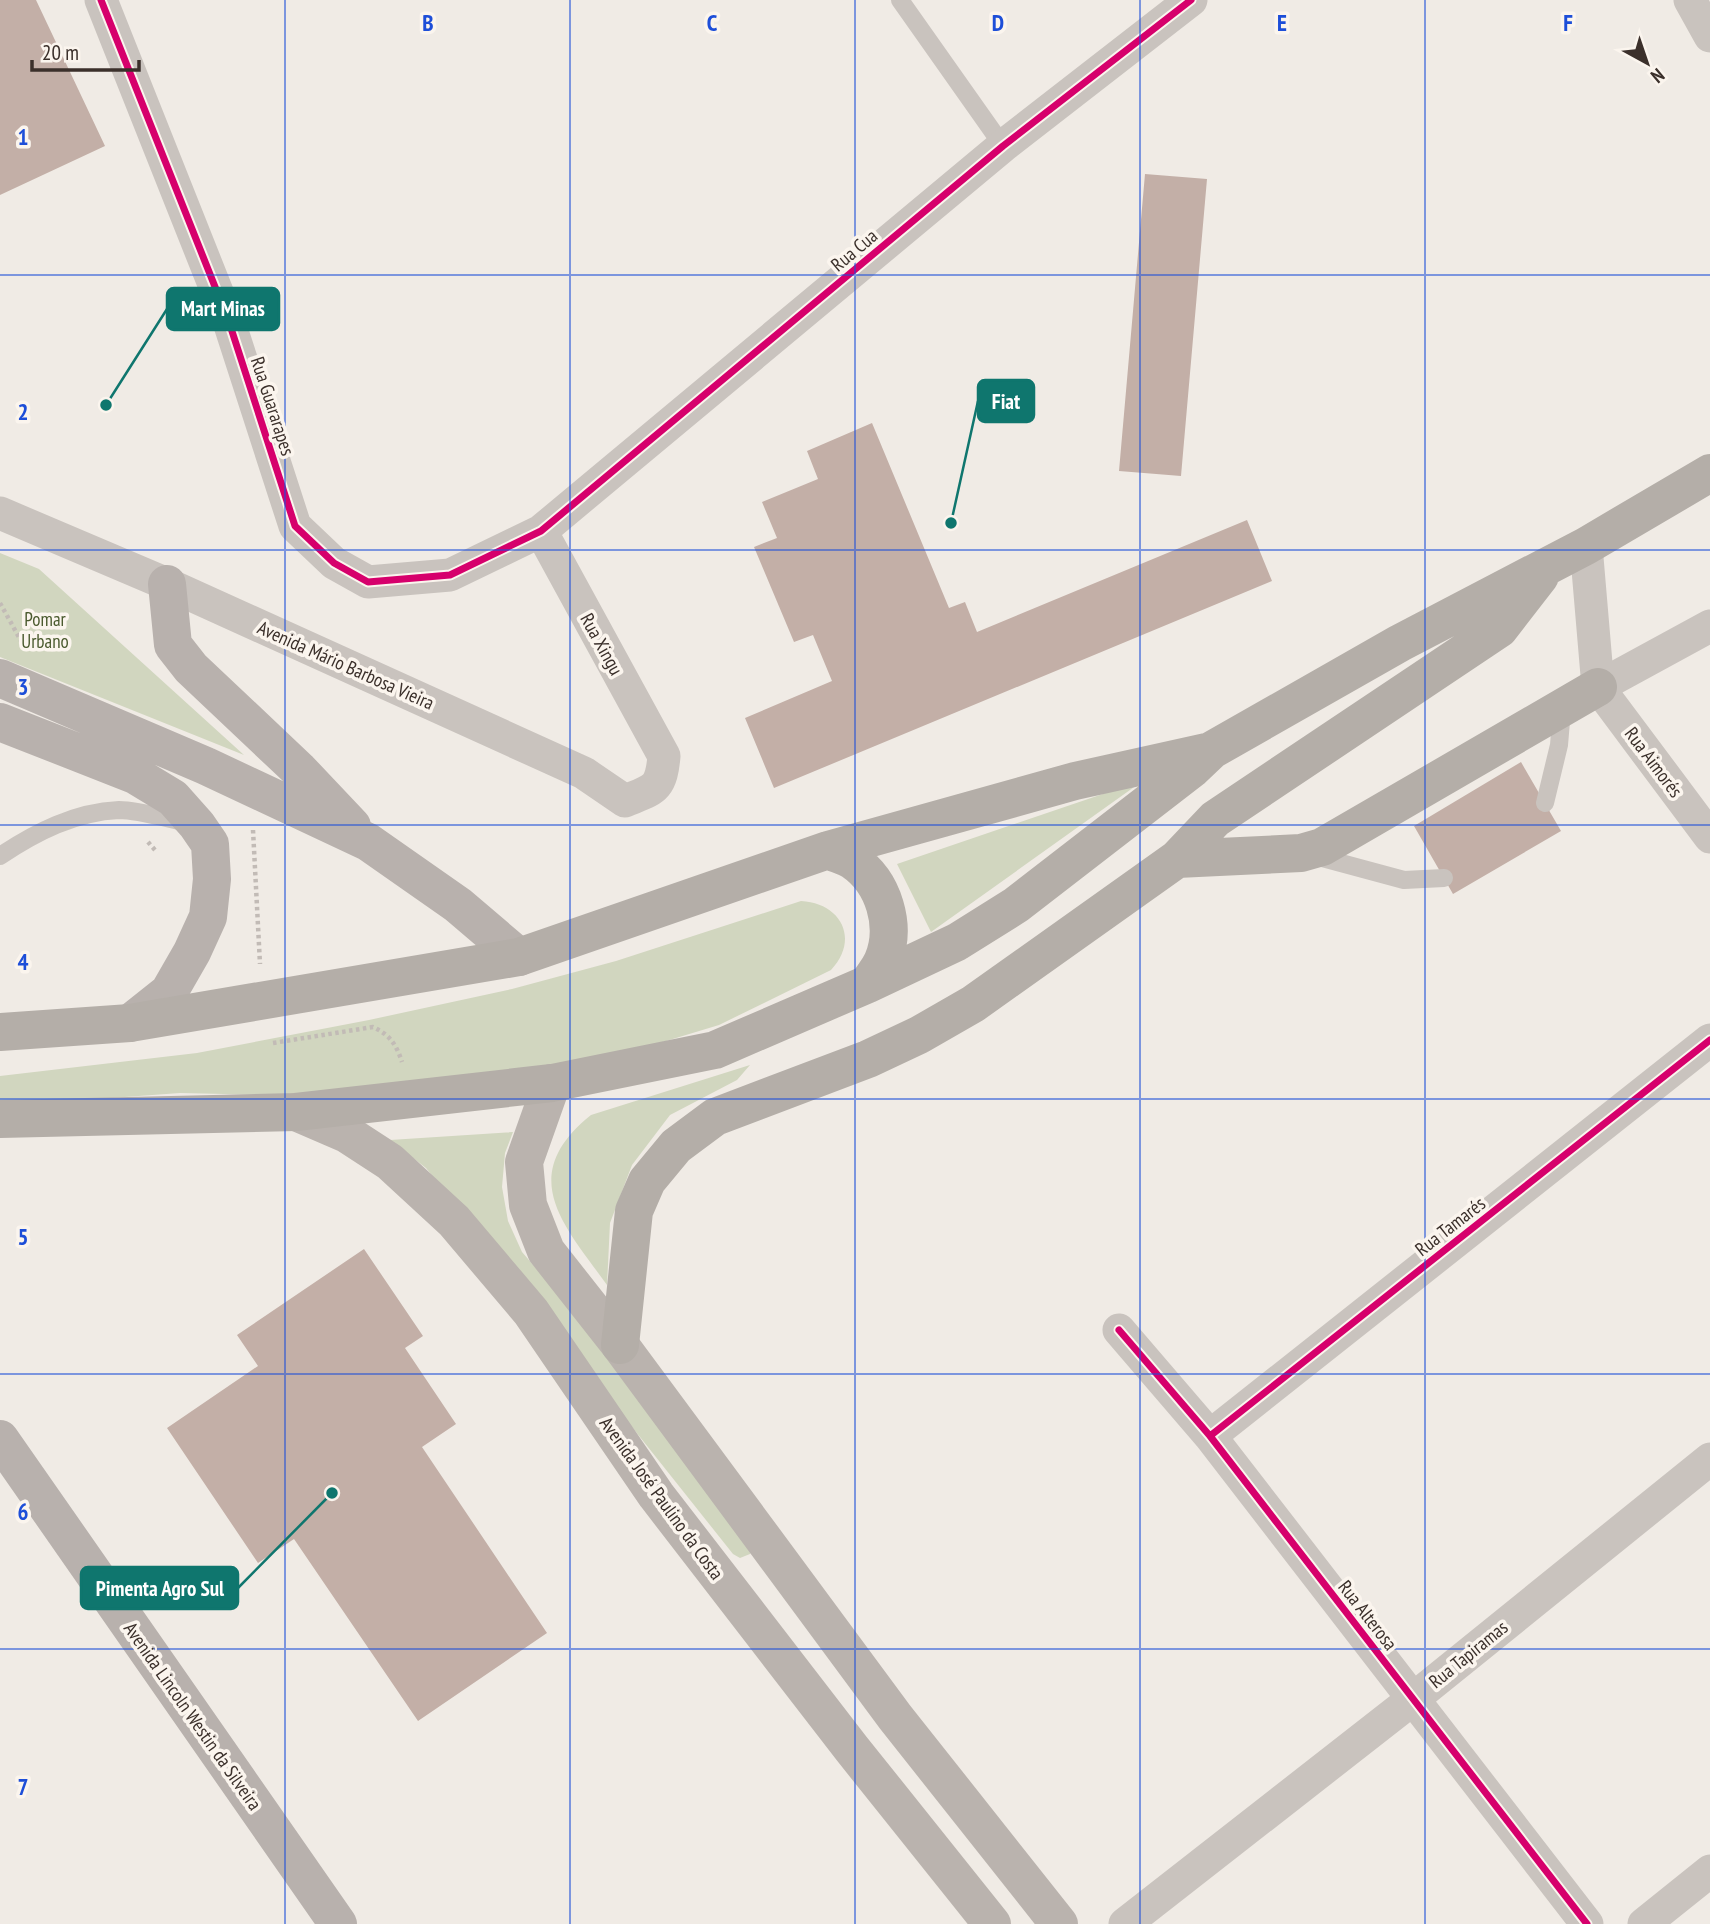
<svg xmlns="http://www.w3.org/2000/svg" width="1710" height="1924" font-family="'PT Sans Narrow',sans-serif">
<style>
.green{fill:#d1d6bf}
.building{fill:#c3afa7}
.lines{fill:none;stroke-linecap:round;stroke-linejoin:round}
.path{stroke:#c2bbb6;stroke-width:4.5;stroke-dasharray:3.5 3.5;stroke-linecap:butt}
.service{stroke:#c9c3be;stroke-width:18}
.minor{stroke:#c9c3be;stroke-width:33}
.secondary{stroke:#bab3ae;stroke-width:38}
.primary{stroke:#b8b1ad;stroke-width:38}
.trunk{stroke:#b4aea8;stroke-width:38}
.cycleway-casing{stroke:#fbf5ee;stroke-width:11}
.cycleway{stroke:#d6006c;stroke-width:7}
.grid{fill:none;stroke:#1d4ed8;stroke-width:2;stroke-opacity:0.55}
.labels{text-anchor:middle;stroke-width:7;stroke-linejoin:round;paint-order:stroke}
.street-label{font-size:19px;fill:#3b302b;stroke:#fbf5ee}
.park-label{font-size:19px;fill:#4a5a2e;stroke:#fbf5ee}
.grid-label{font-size:23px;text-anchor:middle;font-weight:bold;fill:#1d4ed8;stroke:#fbf5ee;stroke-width:7;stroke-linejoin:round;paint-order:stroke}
.leader{fill:none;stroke:#0f766e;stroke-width:2.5}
.callout-dot{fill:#0f766e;stroke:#fbf5ee;stroke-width:2.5}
.callout{fill:#0f766e;stroke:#0f766e;stroke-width:2.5}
.callout-label{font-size:21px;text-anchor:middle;font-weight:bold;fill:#fff}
</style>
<rect width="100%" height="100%" fill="#f0ebe5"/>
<path class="green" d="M0 553 39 569 244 755 0 657Z
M1144 780 931 932 897 864Z
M801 901C841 903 860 939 831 970L719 1025 600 1061 426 1091 267 1095 180 1093 0 1106V1076L197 1053 369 1020 512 989 616 961Z
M750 1065 737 1080 670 1115 632 1165 610 1223 607 1285C564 1225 515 1176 591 1115Z
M513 1132 505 1153 502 1187 508 1221 522 1252 618 1363 752 1551 750 1554 740 1558 733 1554 426 1168 390 1140Z"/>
<path class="building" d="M0 0H36L105 146 0 195Z
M1145 174 1207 179 1181 476 1119 471Z
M872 423 949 608 965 602 977 632 1247 520 1272 581 774 788 745 718 832 681 813 635 794 642 754 547 777 538 762 502 818 479 807 451Z
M1521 762 1561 831 1453 894 1414 826Z
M364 1249 423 1336 405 1348 456 1424 422 1447 547 1633 418 1721 294 1539 258 1563 167 1428 258 1366 237 1335Z"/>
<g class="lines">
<path class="path" d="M0 603 25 648
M253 830 260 964
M148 842 155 850
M273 1043 373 1027C390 1035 396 1044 402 1062"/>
<path class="service" d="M900 0 1003 146
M1545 803 1559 745 1562 709
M0 856C36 832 75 812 119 810 139 810 168 819 188 823
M1315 856 1404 880 1444 878"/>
<path class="minor" d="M101 0 229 322 295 526 334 563 368 582 450 575 541 531 1003 146 1191 0
M1690 0 1710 36
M0 513 167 584 584 773 625 801C654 789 661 790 664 756L541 531
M1586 546 1598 687
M1598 687 1710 837
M1598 687 1710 626
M1119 1330 1210 1436 1587 1924
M1210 1436 1710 1040
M1125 1924 1413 1699 1710 1459
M1644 1924 1710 1871"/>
<path class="secondary" d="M552 1083 524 1162 528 1205 546 1251 620 1345 895 1717 1059 1924
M296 1112 347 1134 390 1162 454 1221 531 1312 656 1495 852 1749 992 1924"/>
<path class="primary" d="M167 584 173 645 191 668 299 770 352 826
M0 678 206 766 368 842 458 905 519 957
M0 722 135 775 173 798 197 825 210 844 212 879 208 917 192 952 169 992 130 1023
M0 1439 338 1924"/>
<path class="trunk" d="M828 850C836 854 845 856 853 861 884 882 897 926 883 960 880 968 873 976 868 984
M1177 859 1301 853 1322 847 1598 687
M0 1032 130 1023 519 957 828 850 1075 781 1206 752
M0 1119 296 1112 552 1083 715 1050 868 984 957 942 1016 905 1192 769 1212 750 1400 643 1586 546 1710 473
M620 1345 634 1211 647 1181 676 1146 715 1117 868 1059 919 1035 973 1004 1177 859 1215 819 1499 629 1540 576"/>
<defs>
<path id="cycleway" d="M101 0 229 322 295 526 334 563 368 582 450 575 541 531 1003 146 1191 0
M1119 1330 1210 1436 1587 1924
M1210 1436 1710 1040"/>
</defs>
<use href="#cycleway" class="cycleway-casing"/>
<use href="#cycleway" class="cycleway"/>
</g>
<path class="grid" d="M285 0V1924M570 0V1924M855 0V1924M1140 0V1924M1425 0V1924M0 275H1710M0 550H1710M0 825H1710M0 1099H1710M0 1374H1710M0 1649H1710"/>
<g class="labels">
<g class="street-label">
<text transform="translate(854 250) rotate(-40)" y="7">Rua Cua</text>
<text transform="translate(273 406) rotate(72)" y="7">Rua Guararapes</text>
<text transform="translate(602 644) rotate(61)" y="7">Rua Xingu</text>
<text transform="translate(346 665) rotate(24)" y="7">Avenida Mário Barbosa Vieira</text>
<text transform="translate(1654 762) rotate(53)" y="7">Rua Aimorés</text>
<text transform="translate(1450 1226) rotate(-38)" y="7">Rua Tamarés</text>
<text transform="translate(662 1498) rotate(54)" y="7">Avenida José Paulino da Costa</text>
<text transform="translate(1368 1615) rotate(52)" y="7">Rua Alterosa</text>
<text transform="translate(1468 1654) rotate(-39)" y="7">Rua Tapiramas</text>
<text transform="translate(193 1716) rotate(55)" y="7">Avenida Lincoln Westin da Silveira</text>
</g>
<g class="park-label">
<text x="45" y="626">Pomar<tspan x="45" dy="22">Urbano</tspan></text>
</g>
</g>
<g class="grid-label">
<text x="428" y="31">B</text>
<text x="712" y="31">C</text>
<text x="998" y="31">D</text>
<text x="1282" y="31">E</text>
<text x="1568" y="31">F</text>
<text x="23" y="145">1</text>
<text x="23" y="420">2</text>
<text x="23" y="695">3</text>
<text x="23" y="970">4</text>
<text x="23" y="1245">5</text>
<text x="23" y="1520">6</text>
<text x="23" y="1795">7</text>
</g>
<path class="leader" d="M106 405L167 309M951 523L978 401M332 1493L238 1588"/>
<g class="callout-dot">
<circle cx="106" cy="405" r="7"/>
<circle cx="951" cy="523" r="7"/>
<circle cx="332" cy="1493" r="7"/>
</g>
<g class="callout">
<rect x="167" y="288" width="112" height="42" rx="7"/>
<rect x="978" y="380" width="56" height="42" rx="7"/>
<rect x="81" y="1567" width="157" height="42" rx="7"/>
</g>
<g class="callout-label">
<text x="223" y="316">Mart Minas</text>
<text x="1006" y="409">Fiat</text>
<text x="160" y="1596">Pimenta Agro Sul</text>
</g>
<g transform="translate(1647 63) rotate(140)" stroke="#fbf5ee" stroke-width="5" paint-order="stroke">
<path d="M0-5L12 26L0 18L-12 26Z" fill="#3b302b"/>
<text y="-10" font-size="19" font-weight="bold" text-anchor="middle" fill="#3b302b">N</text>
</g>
<path d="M32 60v10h107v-10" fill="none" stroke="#3b302b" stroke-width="3.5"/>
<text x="42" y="60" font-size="21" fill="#3b302b" stroke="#fbf5ee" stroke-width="5" paint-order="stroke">20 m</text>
</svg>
